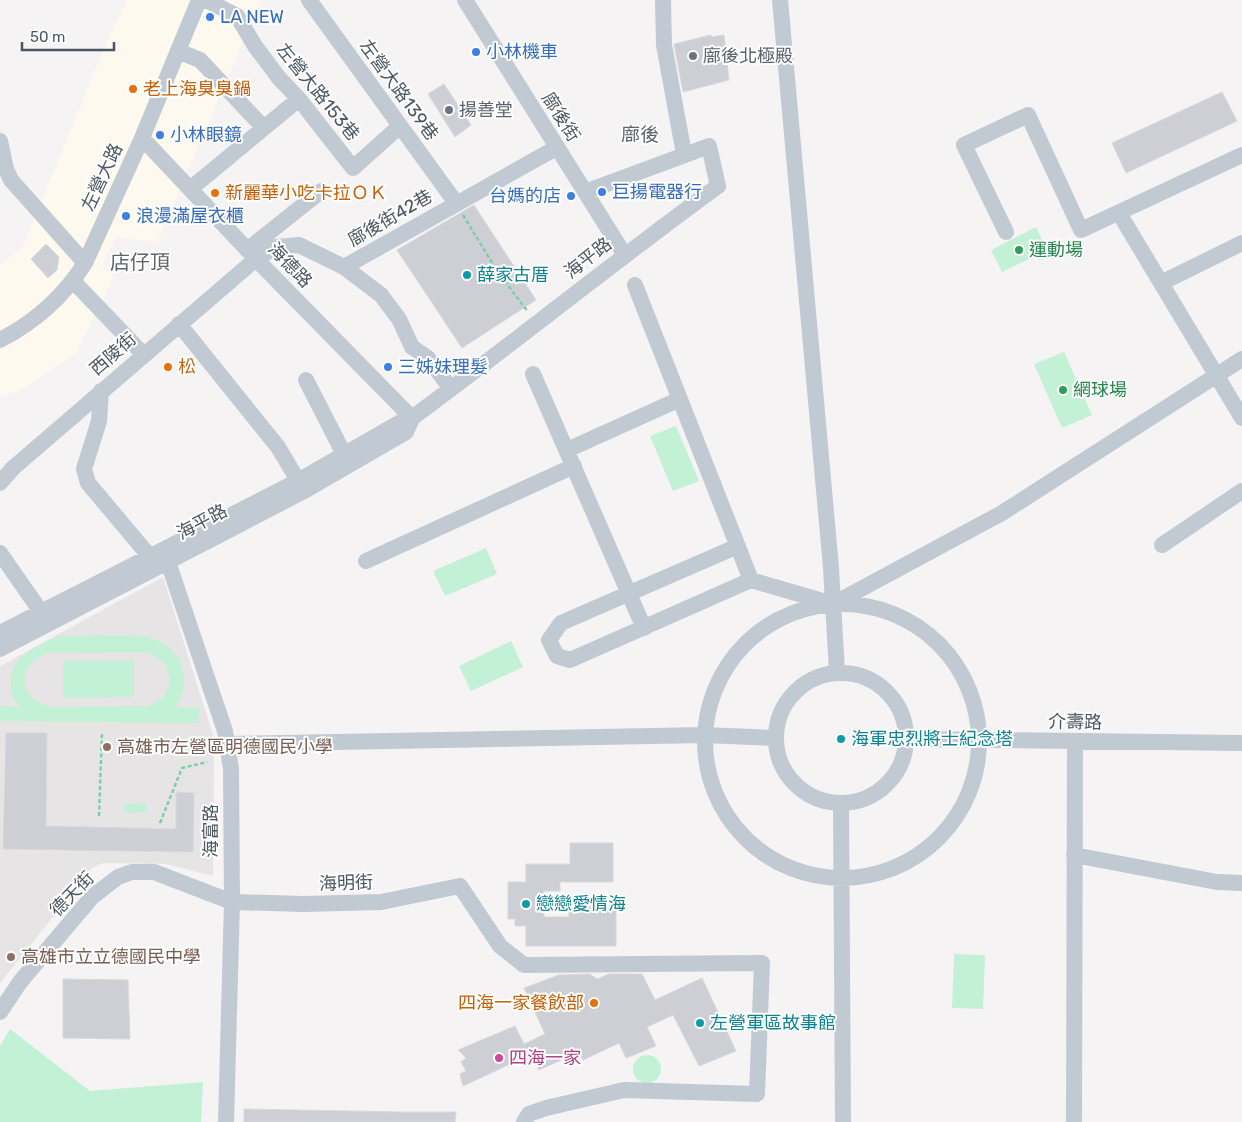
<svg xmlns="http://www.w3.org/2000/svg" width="1242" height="1122" font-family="Rubik,'Noto Sans TC',sans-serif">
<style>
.commercial{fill:#fdf9ef}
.education{fill:#e6e4e5}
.green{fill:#c3f1d5;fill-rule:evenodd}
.building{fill:#cdcfd5;stroke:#d7d9de}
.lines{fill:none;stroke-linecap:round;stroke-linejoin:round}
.path{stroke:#7ad0a6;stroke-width:2.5;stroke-dasharray:4 2.5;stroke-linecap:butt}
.minor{stroke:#c1cad2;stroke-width:16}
.shop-dot{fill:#3f7fe0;stroke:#fff;stroke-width:2}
.worship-dot{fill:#6b7280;stroke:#fff;stroke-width:2}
.food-dot{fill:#e8710a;stroke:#fff;stroke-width:2}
.leisure-dot{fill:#2e9e5b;stroke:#fff;stroke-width:2}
.culture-dot{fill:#0f9aa8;stroke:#fff;stroke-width:2}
.education-dot{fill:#8d6e63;stroke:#fff;stroke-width:2}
.hotel-dot{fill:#d1479c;stroke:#fff;stroke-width:2}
.labels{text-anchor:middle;stroke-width:4;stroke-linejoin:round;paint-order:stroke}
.shop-label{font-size:18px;fill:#366cbe;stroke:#fff;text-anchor:start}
.worship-label{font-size:18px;fill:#5b616d;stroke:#fff;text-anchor:start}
.food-label{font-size:18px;fill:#c56008;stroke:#fff;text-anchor:start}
.street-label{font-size:18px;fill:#4a5661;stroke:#fff}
.leisure-label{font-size:18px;fill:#27864d;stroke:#fff;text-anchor:start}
.culture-label{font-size:18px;fill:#0d838f;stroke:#fff;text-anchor:start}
.education-label{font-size:18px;fill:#785e54;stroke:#fff;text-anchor:start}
.hotel-label{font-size:18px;fill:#b23c85;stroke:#fff;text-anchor:start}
.neighbourhood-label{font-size:19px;fill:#5f6368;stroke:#fff}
.quarter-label{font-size:20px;fill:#5f6368;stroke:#fff}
</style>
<rect width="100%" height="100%" fill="#f5f3f3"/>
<path class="commercial" d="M127 0H261L157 242 116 237 102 266 114 277 77 352 24 388 0 397V265L23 247 100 58Z"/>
<path class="education" d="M163 577 214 738 213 876 166 864 103 863 92 868 0 983V666Z"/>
<path class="green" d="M1036 227 1047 250 1002 272 991 250Z
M1064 352 1092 415 1062 428 1034 364Z
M676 426 699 481 673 491 650 436Z
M486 548 497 574 445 596 433 571Z
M58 636C83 637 123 633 146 637 182 644 194 679 176 708H199L198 723 0 721V706L21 707C14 701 11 695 11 686 8 656 36 648 58 636ZM51 652 150 653 165 663 170 680 164 697 149 706 51 707C15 697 16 662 51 652Z
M511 641 523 667 471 691 459 666Z
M63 661H134V697L63 698Z
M125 803 146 804 147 813 124 812Z
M954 954 985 955 983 1009 952 1008Z
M10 1029 90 1091 203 1082 201 1122H0V1046Z
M633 1069a14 14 0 1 1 28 0a14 14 0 1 1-28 0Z"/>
<path class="building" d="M711 35 712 37 724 35 729 80 683 92 674 44Z
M444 84 471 125 455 137 428 94Z
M1222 92 1237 121 1126 173 1112 143Z
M474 205 536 300 462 348 397 250Z
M46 244 59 257 57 270 48 278 31 259Z
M6 733H47L46 826 176 829V792L194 793 193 852 3 849Z
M570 843H613V882H560V891H544V917H569V907H616V946H526V926H515V919H508V882H526V864H570Z
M590 974 597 979 609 974H642L655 1000 702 978 736 1051 699 1066 673 1015 647 1027 656 1046 626 1058 619 1043 583 1060 579 1052 539 1070 532 1054 463 1086 460 1074 466 1071 461 1062 466 1058 458 1050 515 1026 524 1044 545 1034 524 988 559 975Z
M63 979 128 980 130 1039 63 1038Z
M244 1109 404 1112H456L455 1122H244Z"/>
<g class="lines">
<path class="path" d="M463 215 496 269 528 312
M476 282 496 269
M99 816 102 732
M160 823 182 768 207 762"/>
<path class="minor" d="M206 0 237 16 255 46 279 78 299 99 353 168 400 126
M309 0 456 203
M465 0 624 254
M663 0 664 45 684 154
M780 0 831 568 837 672
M178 51 200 60 263 127
M142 138 256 259 412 418
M0 141 6 169 11 180 85 263
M190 189 299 99
M1119 213 1242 418
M1006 232 964 145 1028 115 1081 230 1242 155
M247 250 321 191
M344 267 556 148
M73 281 144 355
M1161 283 1242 243
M635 285 751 580
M179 324 278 447 303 489
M0 340C35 322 64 296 85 263L142 138 199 0
M533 374 644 628
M306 380 348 462
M101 391 99 421 84 469 88 483 156 564
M567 450 680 399
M0 483 13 468 256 259 276 247 299 245 344 267 381 295 399 319 412 347 428 358 451 389
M1162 545 1242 491
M738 546 561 623 549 640 557 656 570 660 751 580 833 604 1002 513 1242 359
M164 550 225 731 231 769 232 902 226 1122
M0 553 46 619
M366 561 574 466
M705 741a137 137 0 1 1 274 0a137 137 0 1 1-274 0Z
M0 633 298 481 399 423 412 418C515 342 615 261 718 186L709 146 585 192
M0 649 304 491 406 432 412 418
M776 738a65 65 0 1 1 130 0a65 65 0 1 1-130 0Z
M908 739 1242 743
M227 744 704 735 775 738
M841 803 843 1122
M1074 855 1217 882 1242 883
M0 1012 20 982 92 897 118 877 132 872H154L232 902 303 904 381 902 460 886 500 946 524 965 762 963 757 1094 624 1090 546 1108 529 1114 524 1122
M1074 1122 1075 742"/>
</g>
<g class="shop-dot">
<circle cx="210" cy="17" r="5"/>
<circle cx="476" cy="52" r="5"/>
<circle cx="160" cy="135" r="5"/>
<circle cx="602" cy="192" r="5"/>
<circle cx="571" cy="196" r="5"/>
<circle cx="126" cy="216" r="5"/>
<circle cx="388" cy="367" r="5"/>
</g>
<g class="worship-dot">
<circle cx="693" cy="56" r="5"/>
<circle cx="449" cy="110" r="5"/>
</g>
<g class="food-dot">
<circle cx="133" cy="89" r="5"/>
<circle cx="215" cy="193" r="5"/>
<circle cx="168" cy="367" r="5"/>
<circle cx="594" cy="1003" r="5"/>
</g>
<g class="leisure-dot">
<circle cx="1019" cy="250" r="5"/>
<circle cx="1063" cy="390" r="5"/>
</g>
<g class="culture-dot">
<circle cx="467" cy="275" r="5"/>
<circle cx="841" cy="739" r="5"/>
<circle cx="526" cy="904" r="5"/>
<circle cx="700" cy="1023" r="5"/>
</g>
<g class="education-dot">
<circle cx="107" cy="747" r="5"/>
<circle cx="11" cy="957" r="5"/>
</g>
<circle class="hotel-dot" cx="499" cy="1058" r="5"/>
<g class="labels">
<g class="shop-label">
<text x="220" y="23">LA NEW</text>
<text x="486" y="58">小林機車</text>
<text x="170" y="141">小林眼鏡</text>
<text x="612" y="198">巨揚電器行</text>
<text x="561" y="202" text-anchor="end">台媽的店</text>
<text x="136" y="222">浪漫滿屋衣櫃</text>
<text x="398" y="373">三姊妹理髮</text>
</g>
<g class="worship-label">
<text x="703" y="62">廍後北極殿</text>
<text x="459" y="116">揚善堂</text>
</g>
<g class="food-label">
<text x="143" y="95">老上海臭臭鍋</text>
<text x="225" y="199">新麗華小吃卡拉ＯＫ</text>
<text x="178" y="373">松</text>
<text x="584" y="1009" text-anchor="end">四海一家餐飲部</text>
</g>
<g class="street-label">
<text transform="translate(399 90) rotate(54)" y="6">左營大路139巷</text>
<text transform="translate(318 92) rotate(51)" y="6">左營大路153巷</text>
<text transform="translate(561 117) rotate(58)" y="6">廍後街</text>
<text transform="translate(102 177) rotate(-65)" y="6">左營大路</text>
<text transform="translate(390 218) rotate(-30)" y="6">廍後街42巷</text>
<text transform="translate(588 258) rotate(-38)" y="6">海平路</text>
<text transform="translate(290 265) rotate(46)" y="6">海德路</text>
<text transform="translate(113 354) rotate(-41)" y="6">西陵街</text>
<text transform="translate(202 522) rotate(-28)" y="6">海平路</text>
<text transform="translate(1075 722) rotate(1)" y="6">介壽路</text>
<text transform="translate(211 831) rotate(-90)" y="6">海富路</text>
<text transform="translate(346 883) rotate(-2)" y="6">海明街</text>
<text transform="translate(72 894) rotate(-46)" y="6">德天街</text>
</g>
<g class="leisure-label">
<text x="1029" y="256">運動場</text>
<text x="1073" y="396">網球場</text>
</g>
<g class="culture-label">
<text x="477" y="281">薛家古厝</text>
<text x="851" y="745">海軍忠烈將士紀念塔</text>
<text x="536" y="910">戀戀愛情海</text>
<text x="710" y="1029">左營軍區故事館</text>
</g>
<g class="education-label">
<text x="117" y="753">高雄市左營區明德國民小學</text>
<text x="21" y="963">高雄市立立德國民中學</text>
</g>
<g class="hotel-label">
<text x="509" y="1064">四海一家</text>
</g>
<g class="neighbourhood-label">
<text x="640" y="141">廍後</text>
</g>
<g class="quarter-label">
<text x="140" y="269">店仔頂</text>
</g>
</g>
<path d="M22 42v8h92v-8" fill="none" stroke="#4a5661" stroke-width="2.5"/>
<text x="30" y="42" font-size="15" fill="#4a5661" stroke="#ffffff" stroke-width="4" paint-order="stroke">50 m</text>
</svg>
